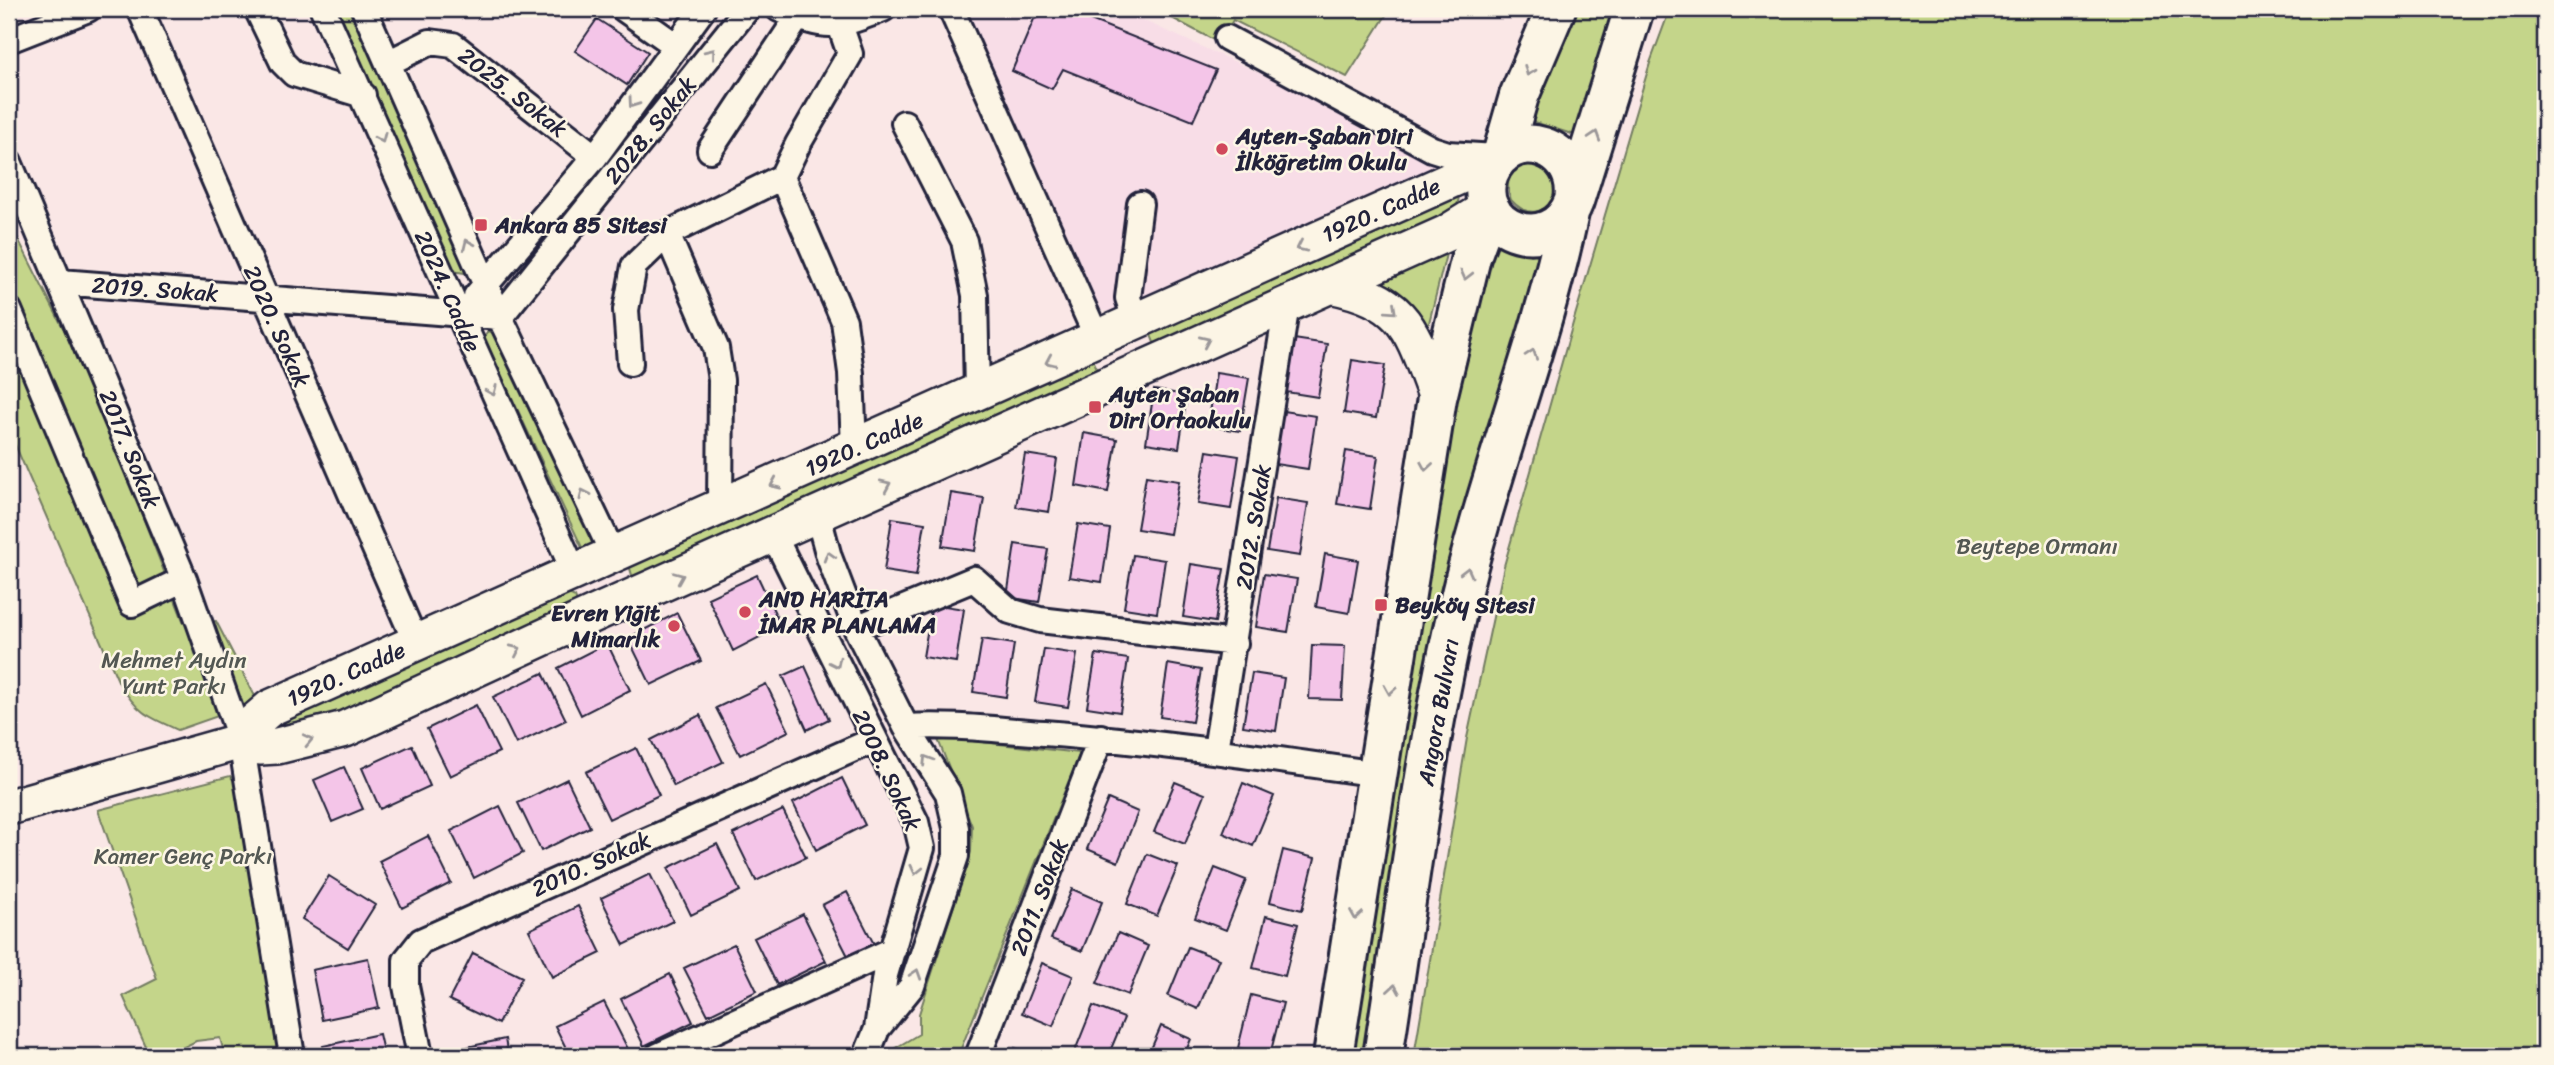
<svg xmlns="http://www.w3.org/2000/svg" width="2554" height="1065" font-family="Sriracha,sans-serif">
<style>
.built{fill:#f8dde7}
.green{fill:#c4d58a;stroke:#737c62;stroke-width:2}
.building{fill:#f4c5e8;stroke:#22223b;stroke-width:2}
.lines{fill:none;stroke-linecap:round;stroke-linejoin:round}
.street-casing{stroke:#22223b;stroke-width:30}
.secondary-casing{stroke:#22223b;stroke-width:40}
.primary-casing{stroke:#22223b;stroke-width:44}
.street{stroke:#fcf5e5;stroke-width:24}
.secondary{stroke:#fcf5e5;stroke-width:35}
.primary{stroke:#fcf5e5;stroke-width:38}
.oneway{stroke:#9a9698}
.poi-dot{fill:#d1495b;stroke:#fcf5e5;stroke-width:2.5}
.labels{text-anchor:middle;stroke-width:5;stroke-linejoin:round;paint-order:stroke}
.street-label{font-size:23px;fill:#22223b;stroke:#fcf5e5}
.poi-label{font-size:23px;font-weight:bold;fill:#22223b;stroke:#fcf5e5;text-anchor:start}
.park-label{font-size:23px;fill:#535853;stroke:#fcf5e5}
</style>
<rect width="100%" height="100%" fill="#fae7e6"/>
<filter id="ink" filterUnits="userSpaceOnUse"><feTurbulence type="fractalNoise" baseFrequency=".0143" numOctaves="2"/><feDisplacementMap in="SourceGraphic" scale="14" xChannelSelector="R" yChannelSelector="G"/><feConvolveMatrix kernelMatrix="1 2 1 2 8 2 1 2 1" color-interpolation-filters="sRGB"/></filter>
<g filter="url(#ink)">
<path class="built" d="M967 9H1118L1390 132 1441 166 1121 313 1098 310Z"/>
<path class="green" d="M334 9H352L466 267 465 273 452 271Z
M1155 9H1390L1347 77 1233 20 1219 43Z
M1576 9H1615L1578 136 1531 121Z
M1670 9H2545V1056H1414L1467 738 1504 566 1575 316 1650 63Z
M1522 162 1553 168 1557 200C1541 213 1527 218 1511 200 1505 184 1508 173 1522 162Z
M1462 185 1455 214 1157 350 1149 330Z
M9 221 90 381 184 623 216 621 258 702 178 730C146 716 138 713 119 683L9 431Z
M1491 237 1541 253 1365 1056H1351L1456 398Z
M1449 242 1425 339 1364 284Z
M488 331 495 333 597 547 585 554 484 338Z
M1093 359 1099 374 634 582 629 565Z
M567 593 575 597 578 606 353 716 262 731Z
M937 737 1080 753 958 1056H882L919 1034V1014L971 852 972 826Z
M230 776 238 785 283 1056H225L220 1038 196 1041 166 1056H150L123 996 157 979 98 810Z"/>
<path class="building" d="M1063 9 1216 70 1193 121 1063 69 1052 89 1012 71 1034 19Z
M597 19 648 52 627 85 575 51Z
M1294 339 1327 344 1318 397 1286 392Z
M1352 360 1385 365 1376 418 1344 413Z
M1216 373 1249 378 1240 431 1208 426Z
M1154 390 1187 395 1179 448 1146 443Z
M1283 411 1316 416 1308 469 1275 464Z
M1084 433 1117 439 1108 492 1076 486Z
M1207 451 1239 456 1231 509 1198 504Z
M1346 451 1378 456 1370 509 1337 504Z
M1025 454 1057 459 1049 512 1016 507Z
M1146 476 1179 481 1170 534 1137 529Z
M951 493 984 498 975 551 942 546Z
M1276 498 1308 503 1300 556 1267 551Z
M892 518 925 523 916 576 884 571Z
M1078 524 1110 529 1102 582 1069 577Z
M1015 544 1048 549 1039 602 1007 597Z
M1325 554 1358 560 1349 613 1316 607Z
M1133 555 1165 560 1157 613 1124 608Z
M1191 564 1224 569 1215 622 1183 617Z
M1264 574 1297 579 1288 632 1256 627Z
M757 575 781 626 733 651 708 598Z
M932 604 964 609 956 662 923 657Z
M677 613 701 661 651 685 628 638Z
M982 639 1014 644 1006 697 973 692Z
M607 643 630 690 581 715 558 668Z
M1312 645 1345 646 1342 700 1309 699Z
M1044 649 1077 654 1068 707 1035 702Z
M1096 654 1128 659 1120 712 1087 707Z
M1168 664 1201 670 1192 722 1160 717Z
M805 666 829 719 807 730 783 676Z
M543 673 566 720 516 744 493 697Z
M1252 673 1284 678 1276 731 1243 726Z
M766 684 789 731 740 755 716 708Z
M476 705 499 752 450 776 427 729Z
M700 715 723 762 674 786 651 740Z
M412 745 430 786 380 809 362 768Z
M636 748 659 795 609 819 586 772Z
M344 767 363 809 332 822 314 780Z
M842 778 865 825 816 850 793 803Z
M567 779 590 827 541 851 518 803Z
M1175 782 1205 794 1185 844 1154 832Z
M1243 783 1274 796 1253 846 1223 833Z
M1108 799 1138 812 1118 862 1087 849Z
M500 806 523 853 474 878 451 831Z
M783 810 806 857 756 881 733 834Z
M428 836 451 883 402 908 379 861Z
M717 844 740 891 691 915 668 868Z
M1283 850 1315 858 1302 910 1270 902Z
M1147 854 1178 866 1157 916 1127 904Z
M1215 868 1246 880 1226 930 1195 918Z
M650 874 673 921 624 945 601 898Z
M329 876 375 905 348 948 302 919Z
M1072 889 1102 902 1082 951 1051 939Z
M847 892 874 944 849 958 822 905Z
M578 906 601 953 552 977 529 930Z
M803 914 826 961 777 985 754 938Z
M1266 916 1298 924 1285 976 1253 968Z
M1118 933 1148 946 1128 995 1097 983Z
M734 944 757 991 708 1015 684 968Z
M1188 947 1219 959 1198 1009 1168 996Z
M473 953 522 977 498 1024 449 1000Z
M368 958 379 1008 322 1020 312 970Z
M1042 963 1073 976 1053 1026 1022 1013Z
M670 974 693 1022 644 1046 621 999Z
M1251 995 1283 1003 1270 1055 1238 1048Z
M604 1002 628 1049 614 1056H570L555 1026Z
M1093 1006 1124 1018 1108 1056H1073Z
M1161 1026 1191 1039 1184 1056H1148Z
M379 1034 384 1056H325L323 1046Z
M505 1039 508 1056H450L448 1051Z
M1015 1048 1035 1056H1011Z"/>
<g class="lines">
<defs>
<path id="street" d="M140 9 416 643
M257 9 283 63 294 74 363 95
M323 9 575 574
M364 9 500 317 614 556
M624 9 675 45
M779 9C828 30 834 28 883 9
M951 9 1098 340
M1227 38 1432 149 1448 154 1496 157
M9 40 88 9
M388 63 430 42 453 45 595 157
M904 123 964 241 975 295 977 393
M710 150 798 17
M9 162 184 579 241 741 292 1056
M782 177 844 321 851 373 854 448
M667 234 716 348 721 380 720 509
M61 282 500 317 747 9
M476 296 595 157 703 9
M9 310 132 604 184 579
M1136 322 1128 298 1140 204
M630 363 626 310 634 266 667 234 782 177 798 144 850 54 840 25
M818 516 829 557 856 628 906 727 948 793 956 828V856L912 986 877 1029
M774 536 916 822 922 848 885 975 877 1029 866 1056
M856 628 974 579 1010 611 1040 620 1235 643
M906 727C952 724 998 730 1044 733 1156 742 1266 758 1377 774
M1216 750 1287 304
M420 1056 406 986V960L421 941 874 740
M658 1056 893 950
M978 1056 1101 737"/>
<path id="secondary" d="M1330 285C1408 301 1411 330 1437 398
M241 741 255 721 270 708 1498 159
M9 807 241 741 260 747 277 746 345 729 594 614 1447 233 1489 207"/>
<path id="primary" d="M1502 155 1519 96 1556 9
M1574 201C1583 145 1510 122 1489 173 1467 228 1551 262 1574 201L1634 9
M1333 1056 1437 398 1471 257 1482 227 1492 212
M1383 1056C1406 910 1423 761 1456 616 1486 479 1540 350 1569 213"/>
</defs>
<use href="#street" class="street-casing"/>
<use href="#secondary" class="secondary-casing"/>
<use href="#primary" class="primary-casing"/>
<use href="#street" class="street"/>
<use href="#secondary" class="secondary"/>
<use href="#primary" class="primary"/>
</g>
<defs><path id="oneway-chevron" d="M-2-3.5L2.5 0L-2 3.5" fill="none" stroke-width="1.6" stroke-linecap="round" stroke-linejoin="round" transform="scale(1.75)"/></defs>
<g class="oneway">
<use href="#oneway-chevron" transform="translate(711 53) rotate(-51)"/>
<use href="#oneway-chevron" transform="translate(1529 71) rotate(113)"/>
<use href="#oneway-chevron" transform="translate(633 103) rotate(125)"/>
<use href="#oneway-chevron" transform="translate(1595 136) rotate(-72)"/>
<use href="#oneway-chevron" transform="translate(381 138) rotate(67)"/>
<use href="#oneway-chevron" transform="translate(468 244) rotate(-114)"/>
<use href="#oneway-chevron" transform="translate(1301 247) rotate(155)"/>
<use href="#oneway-chevron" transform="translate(1466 275) rotate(104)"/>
<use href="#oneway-chevron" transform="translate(1392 310) rotate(42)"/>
<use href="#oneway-chevron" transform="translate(1205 341) rotate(-24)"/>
<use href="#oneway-chevron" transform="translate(1532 354) rotate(-71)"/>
<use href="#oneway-chevron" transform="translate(1050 361) rotate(156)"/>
<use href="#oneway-chevron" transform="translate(492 391) rotate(66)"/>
<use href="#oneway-chevron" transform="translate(1426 466) rotate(99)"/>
<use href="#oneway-chevron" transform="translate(775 484) rotate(156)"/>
<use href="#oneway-chevron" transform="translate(886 485) rotate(-24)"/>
<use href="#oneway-chevron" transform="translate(584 494) rotate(-115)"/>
<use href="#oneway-chevron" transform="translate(829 556) rotate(-107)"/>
<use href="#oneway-chevron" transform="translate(1467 572) rotate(-76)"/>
<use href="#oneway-chevron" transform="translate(679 577) rotate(-23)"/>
<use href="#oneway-chevron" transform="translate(516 650) rotate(-25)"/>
<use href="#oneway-chevron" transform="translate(836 663) rotate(64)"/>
<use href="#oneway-chevron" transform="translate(1390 690) rotate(99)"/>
<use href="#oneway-chevron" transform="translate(308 740) rotate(-13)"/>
<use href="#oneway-chevron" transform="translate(927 760) rotate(-122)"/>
<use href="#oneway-chevron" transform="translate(916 870) rotate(103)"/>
<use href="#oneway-chevron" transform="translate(1356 915) rotate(99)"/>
<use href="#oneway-chevron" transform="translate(916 974) rotate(-72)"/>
<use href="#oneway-chevron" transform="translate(1394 989) rotate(-81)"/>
</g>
</g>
<g class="poi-dot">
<circle cx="1222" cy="149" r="7"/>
<rect x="474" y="218" width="14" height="14" rx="3.5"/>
<rect x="1088" y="400" width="14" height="14" rx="3.5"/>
<rect x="1374" y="598" width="14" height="14" rx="3.5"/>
<circle cx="745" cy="612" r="7"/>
<circle cx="674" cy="626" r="7"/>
</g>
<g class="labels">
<g class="street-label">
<text transform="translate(513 92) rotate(38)" y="8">2025. Sokak</text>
<text transform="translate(650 130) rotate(-51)" y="8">2028. Sokak</text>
<text transform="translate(1381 210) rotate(-24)" y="8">1920. Cadde</text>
<text transform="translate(155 289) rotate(4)" y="8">2019. Sokak</text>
<text transform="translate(448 291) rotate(66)" y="8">2024. Cadde</text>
<text transform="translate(277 326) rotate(66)" y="8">2020. Sokak</text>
<text transform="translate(864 444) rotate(-24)" y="8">1920. Cadde</text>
<text transform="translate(130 449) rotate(68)" y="8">2017. Sokak</text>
<text transform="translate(1253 527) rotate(-81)" y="8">2012. Sokak</text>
<text transform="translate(346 674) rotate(-24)" y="8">1920. Cadde</text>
<text transform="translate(1438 712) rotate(-80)" y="8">Angora Bulvarı</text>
<text transform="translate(887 770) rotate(65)" y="8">2008. Sokak</text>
<text transform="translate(591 864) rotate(-24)" y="8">2010. Sokak</text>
<text transform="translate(1039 897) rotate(-69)" y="8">2011. Sokak</text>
</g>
<g class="poi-label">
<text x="1236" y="144">Ayten-Şaban Diri<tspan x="1236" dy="26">İlköğretim Okulu</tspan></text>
<text x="495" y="233">Ankara 85 Sitesi</text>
<text x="1109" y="402">Ayten Şaban<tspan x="1109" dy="26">Diri Ortaokulu</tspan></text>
<text x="759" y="607">AND HARİTA<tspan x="759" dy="26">İMAR PLANLAMA</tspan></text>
<text x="1395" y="613">Beyköy Sitesi</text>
<text x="660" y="621" text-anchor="end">Evren Yiğit<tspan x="660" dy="26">Mimarlık</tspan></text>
</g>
<g class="park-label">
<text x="2037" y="554">Beytepe Ormanı</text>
<text x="174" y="668">Mehmet Aydın<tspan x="174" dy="26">Yunt Parkı</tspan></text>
<text x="183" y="864">Kamer Genç Parkı</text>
</g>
</g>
<rect width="2554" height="1065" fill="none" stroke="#fcf5e5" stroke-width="35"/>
<rect x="18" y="18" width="2519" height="1030" fill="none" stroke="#22223b" stroke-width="2.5" filter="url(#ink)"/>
</svg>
